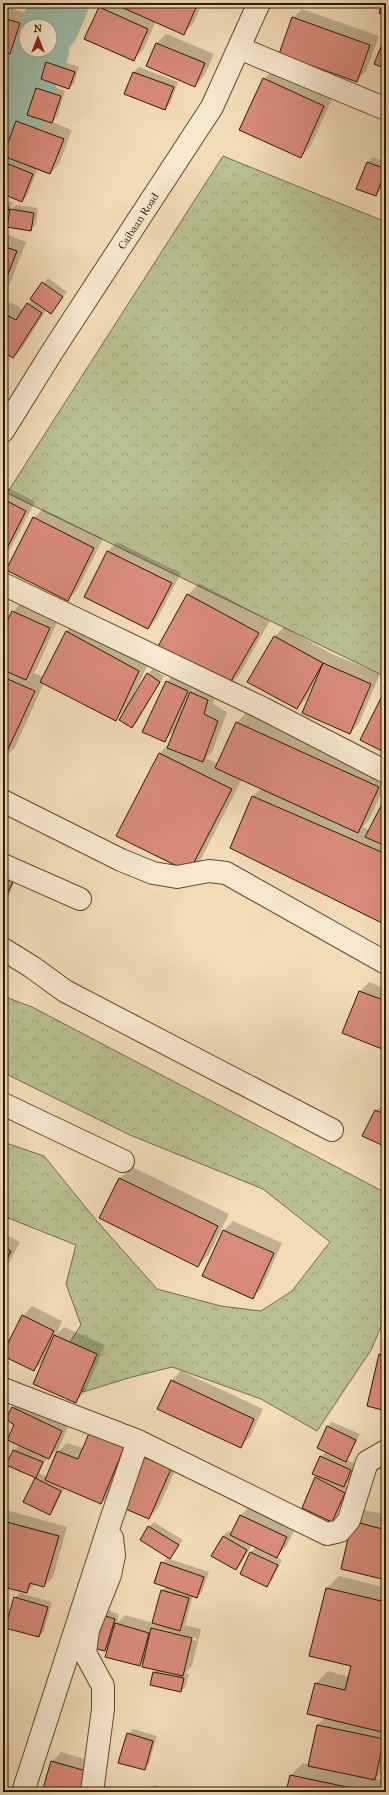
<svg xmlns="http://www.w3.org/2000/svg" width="389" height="1795" font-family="'IM FELL French Canon',serif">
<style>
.forest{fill:url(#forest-crowns);stroke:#726c48}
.shadow{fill:#0003;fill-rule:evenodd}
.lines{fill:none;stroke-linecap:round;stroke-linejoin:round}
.river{stroke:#9cbcaa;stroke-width:58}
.building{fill:#d88b7a;stroke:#2a1902}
.minor-casing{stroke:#5c4a2f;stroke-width:24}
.minor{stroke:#f7e8d0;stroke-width:22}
.labels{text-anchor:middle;stroke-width:4;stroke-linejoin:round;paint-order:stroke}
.street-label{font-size:11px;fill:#2a1902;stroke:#f7e8d0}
</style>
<defs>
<pattern id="forest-crowns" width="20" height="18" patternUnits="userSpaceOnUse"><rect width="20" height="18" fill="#b9c08f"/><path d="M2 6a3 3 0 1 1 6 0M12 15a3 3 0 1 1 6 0" fill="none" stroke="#9fa47a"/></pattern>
</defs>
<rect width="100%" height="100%" fill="#f2dcb7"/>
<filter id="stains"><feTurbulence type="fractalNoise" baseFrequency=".005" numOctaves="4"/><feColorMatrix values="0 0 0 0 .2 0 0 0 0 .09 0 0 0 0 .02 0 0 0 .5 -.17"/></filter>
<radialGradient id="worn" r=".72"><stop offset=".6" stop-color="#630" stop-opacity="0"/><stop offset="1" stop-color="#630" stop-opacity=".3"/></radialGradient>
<path class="forest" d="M223 156 386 222V677L7 493Z
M3 996 32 1007 386 1193V1315L371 1350 317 1431 261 1399 172 1367 132 1377 83 1392 63 1353 81 1325 66 1284 76 1245 3 1216V1142L44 1156 96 1220 157 1289 221 1306 261 1311 292 1291 330 1242 263 1189 130 1135 10 1076 3 1068Z"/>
<path class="shadow" d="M104 3H202L193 24 183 33 156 21 143 50 133 60 100 7Z
M3 6 28 14 19 43 10 53 3 51Z
M302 9 379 36 366 71 357 80 293 18Z
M166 34 214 54 204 76 195 86 148 66 157 43Z
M52 58 79 67 74 83 69 88 47 63Z
M139 67 178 82 170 104 165 109 134 72Z
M273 70 333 97 310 147 301 157 264 79Z
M42 83 65 91 57 117 52 122 72 130 59 164 50 173 38 168 27 196 21 201 3 193V172L7 163 12 158 17 122 27 112 29 113 37 88Z
M373 157 386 162V176L381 190 376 195 368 162Z
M3 198 13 203 3 224Z
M16 205 38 208 36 224 31 230 10 210Z
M3 233 26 242 9 286 3 291Z
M48 278 67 292 51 313 46 310 22 348 13 357 3 351V309L10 302 24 310Z
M9 488 35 502 10 549 3 556V494Z
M43 509 103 539 77 590 67 600 34 518Z
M117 542 181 573 157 619 148 628 85 597 108 551Z
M199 583 270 621 239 675 227 687 188 595Z
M22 602 59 618 36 670 33 673 44 677 67 631 79 620 150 659 134 694 135 695 148 674 153 669 164 676 137 722 132 727 126 709 115 719 44 683 15 747 3 759V633L13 612Z
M284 627 332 654 380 674 359 723 350 733 312 688 306 699 296 708 249 682 275 636Z
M176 672 196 681 192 692 201 683 217 690 213 704 227 712 212 752 206 758 218 764 237 722 249 710 386 773V783L369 820 363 827 369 830 386 798V924L231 848 253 796 261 788 242 779 201 859 189 871 117 835 160 753 171 742 176 729 164 741 167 682Z
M3 868 18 874 7 899 3 903Z
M369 982 386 989V1044L382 1048 344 1032 360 991Z
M381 1106 386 1108V1146L376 1111Z
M132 1167 229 1214 209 1254 198 1266 100 1218 120 1178Z
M233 1221 282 1243 262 1288 253 1297 224 1230Z
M3 1233 20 1242 3 1275Z
M32 1306 62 1321 56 1335 64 1327 105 1345 85 1392 75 1402 45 1360 34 1370 23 1316Z
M386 1349V1410L380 1355Z
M181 1371 263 1409 250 1437 240 1446 159 1409 172 1380Z
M22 1398 71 1421 58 1449 48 1458 47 1457 39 1473 47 1477 58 1452 67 1443 83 1448 134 1436 110 1494 101 1503 65 1487 54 1509 49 1514 36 1479 37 1477 8 1465 14 1450 20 1445 13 1408Z
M332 1422 360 1434 350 1455 346 1460 356 1464 349 1481 345 1485 349 1487 337 1516 332 1521 316 1478 318 1475 321 1457 326 1452 327 1427Z
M154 1449 180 1460 158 1508 149 1518 145 1458Z
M250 1506 296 1527 286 1547 276 1557 282 1560 272 1580 267 1585 241 1573 251 1552 256 1547 252 1545 241 1564 236 1569 223 1536 228 1531 232 1533 240 1516Z
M3 1509 67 1527 53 1577 44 1586 35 1584 27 1592 3 1586Z
M365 1510 386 1515V1579L353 1522Z
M154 1522 183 1540 170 1557 149 1527Z
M167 1558 209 1572 202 1592 197 1597 193 1595 185 1625 201 1629 192 1666 185 1673 189 1674 186 1686 181 1691 154 1673 157 1669 145 1660 140 1665 109 1646 105 1650 103 1615 108 1610 119 1614 117 1623 125 1615 153 1623 162 1591 167 1586 162 1563ZM157 1629 197 1639V1641L157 1631Z
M339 1576 386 1588V1761L384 1770 375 1779 386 1781V1792H287L291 1775 303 1763 309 1765 317 1725 326 1717 316 1683 328 1671 349 1677 352 1665 310 1655 327 1588Z
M20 1593 52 1602 44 1631 39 1636 15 1598Z
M3 1607 9 1608 3 1628Z
M3 1686 8 1687 3 1703Z
M133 1729 157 1736 149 1764 144 1769 128 1734Z
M61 1752 94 1762 86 1792H43L52 1762Z
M154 1785 171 1790V1792H146Z"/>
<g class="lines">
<path class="river" d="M50 26 60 3
M3 138 40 50"/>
</g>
<path class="building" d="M112 3H198L184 35Z
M382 3H386V16L379 13Z
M99 7 148 29 134 61 84 39Z
M292 17 370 45 357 82 279 54Z
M3 18 20 23 10 54 3 52Z
M386 34V69L374 64Z
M156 43 205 63 195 87 146 66Z
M46 62 75 72 69 89 41 79Z
M133 72 174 87 165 110 124 94Z
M263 78 324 106 301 158 239 130Z
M36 88 61 96 52 123 27 115Z
M16 121 64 139 50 174 3 156Z
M367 162 386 169 376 196 356 189Z
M6 163 33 174 22 202 3 194V170Z
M386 186V198L382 196Z
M3 205 9 208 3 221Z
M10 209 34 213 31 231 7 227Z
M3 246 17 251 3 287Z
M42 282 63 297 51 314 30 299Z
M27 303 42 313 13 358 3 352V313L16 320Z
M3 499 26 511 3 556Z
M33 517 94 548 68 601 6 570Z
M107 551 172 583 148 629 84 597Z
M187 594 259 633 227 688 156 650Z
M12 611 50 628 26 680 3 670V630Z
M66 631 139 671 116 721 40 682Z
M274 636 323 663 297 709 247 682Z
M323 663 371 684 350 734 302 713Z
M147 673 160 682 132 728 119 720Z
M3 677 35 691 3 760Z
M166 681 188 691 165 742 142 732Z
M190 692 208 700 204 714 218 721 203 762 167 748Z
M384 692 386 693V753L360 740Z
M236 722 379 787 358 833 215 768Z
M159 753 232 789 189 872 116 836Z
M252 796 386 854V925L230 848Z
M386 796V846L365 837Z
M3 875 14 879 3 904Z
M359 991 386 1001V1040L382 1049 342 1033Z
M375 1110 386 1115V1147L362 1136Z
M119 1178 218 1226 198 1267 99 1218Z
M223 1230 274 1253 253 1299 202 1276Z
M3 1247 11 1251 3 1267Z
M22 1315 54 1331 34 1371 3 1356V1353Z
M54 1335 97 1354 76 1403 33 1384Z
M379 1354 386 1356V1411L367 1406Z
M171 1380 254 1419 241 1448 157 1409Z
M12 1407 62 1431 49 1459 7 1440 14 1425 6 1419Z
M327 1426 356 1440 346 1462 317 1448Z
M90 1431 125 1445 101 1504 45 1480 57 1451 78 1459Z
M13 1450 43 1462 36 1478 6 1465Z
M320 1456 351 1470 344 1487 312 1474Z
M144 1457 171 1469 149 1519 121 1507Z
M315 1477 345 1493 332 1522 302 1508Z
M35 1478 61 1491 50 1515 23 1502Z
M240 1515 287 1537 277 1558 230 1535Z
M3 1521 59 1536 44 1587 30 1583 27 1593 3 1587Z
M352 1521 386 1530V1580L341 1569Z
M148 1526 179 1545 170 1559 140 1540Z
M223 1536 247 1550 236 1570 211 1556Z
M250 1552 278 1565 267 1587 240 1574Z
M161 1562 204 1577 197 1598 154 1583Z
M326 1588 386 1602V1733L307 1714 315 1683 345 1690 351 1666 309 1656Z
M161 1590 189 1598 180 1631 152 1623Z
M14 1597 48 1607 39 1637 5 1628Z
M102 1615 115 1619 105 1651 93 1648Z
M115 1623 149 1633 140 1666 105 1657Z
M151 1628 192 1638 183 1676 142 1667Z
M153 1672 184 1678 181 1692 150 1685Z
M317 1725 384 1739 375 1780 308 1766Z
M127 1733 153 1741 145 1770 118 1763Z
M51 1761 86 1771 80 1792H42Z
M290 1775 371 1792H286Z"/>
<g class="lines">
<defs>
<path id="minor" d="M239 48 386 109
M3 431 52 352 212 107 259 3
M3 584 262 708 386 772
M3 801 121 860 153 873 177 877 209 871 226 873 386 963
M3 865 80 899
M3 949 32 967 65 991 332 1130
M3 1104 123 1161
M3 1389 138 1441 327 1534 340 1531 349 1520 367 1462 386 1451
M23 1792 110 1523 138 1441
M92 1792 103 1709V1686L85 1653 88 1630 110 1575 114 1555 112 1538"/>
</defs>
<use href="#minor" class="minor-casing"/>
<use href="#minor" class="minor"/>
</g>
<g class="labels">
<g class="street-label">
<text transform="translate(138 221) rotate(-57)" y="4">Caibaan Road</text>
</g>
</g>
<rect width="389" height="1795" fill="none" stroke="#f2dcb7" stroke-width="16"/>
<rect x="4" y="4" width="381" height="1787" fill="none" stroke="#2a1902" stroke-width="2"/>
<rect x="8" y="8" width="373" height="1779" fill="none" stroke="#2a1902"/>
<g transform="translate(38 38)"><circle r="19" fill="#f7e8d0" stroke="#a5957e"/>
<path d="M0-3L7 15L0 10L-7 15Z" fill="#8f2418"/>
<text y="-6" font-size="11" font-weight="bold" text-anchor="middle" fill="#2a1902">N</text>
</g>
<rect width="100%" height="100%" filter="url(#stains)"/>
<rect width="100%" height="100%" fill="url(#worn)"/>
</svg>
